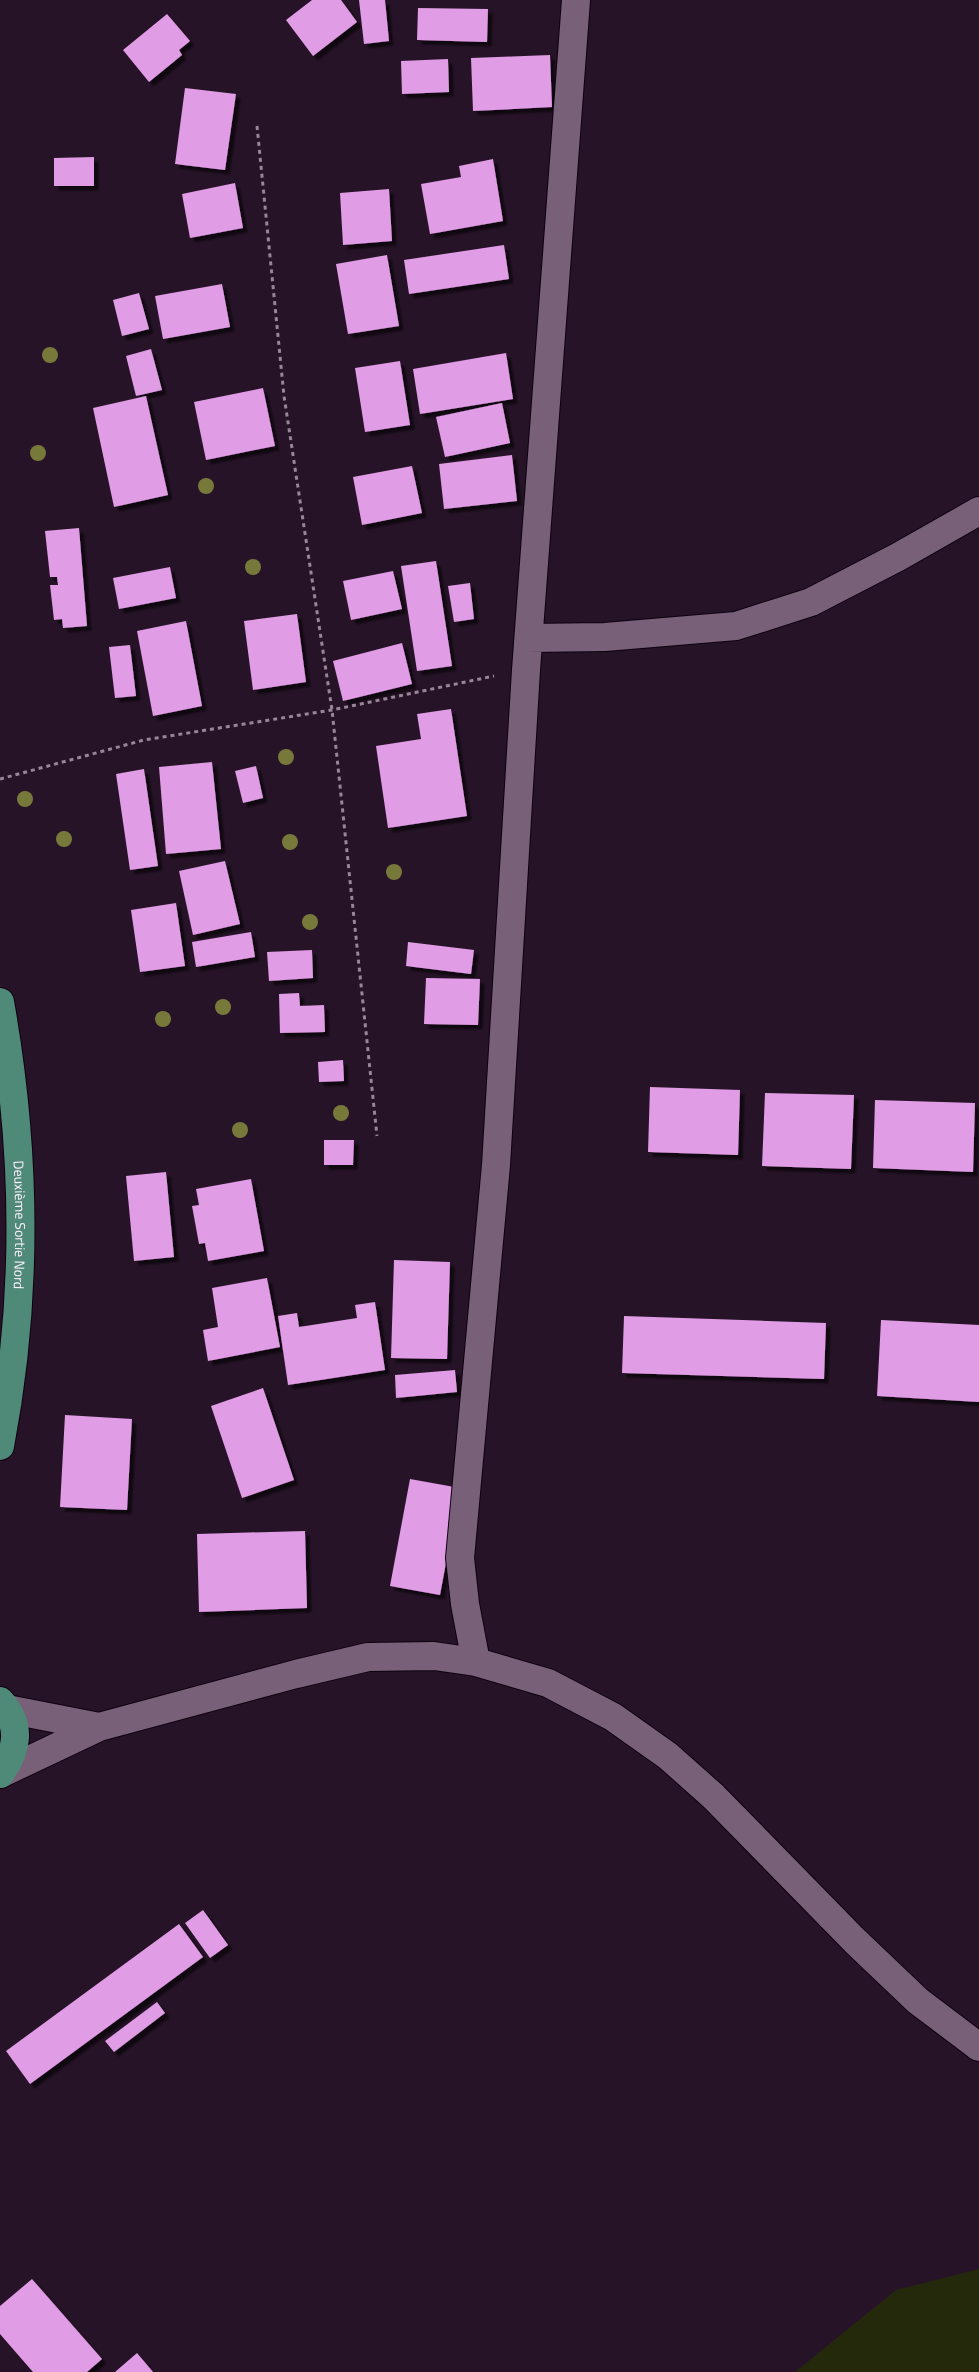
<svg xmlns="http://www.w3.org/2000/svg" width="979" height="2372" font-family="'Titillium Web',sans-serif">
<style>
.green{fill:#24290b}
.building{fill:#e09ce4;filter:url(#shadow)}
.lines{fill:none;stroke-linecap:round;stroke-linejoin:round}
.minor-casing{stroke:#0f0110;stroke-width:30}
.major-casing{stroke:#0f0110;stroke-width:30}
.path{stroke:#978697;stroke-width:3;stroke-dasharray:4 4;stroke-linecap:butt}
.minor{stroke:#776078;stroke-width:28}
.major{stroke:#4f8a78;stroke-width:28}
.tree{fill:#77793b}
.labels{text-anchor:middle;stroke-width:5;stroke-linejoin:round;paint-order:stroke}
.street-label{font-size:14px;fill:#fef0fe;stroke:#271328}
</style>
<defs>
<filter id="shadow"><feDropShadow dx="4.5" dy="4.5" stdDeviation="1" flood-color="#0009"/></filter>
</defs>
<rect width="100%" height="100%" fill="#271328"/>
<path class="green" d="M979 2269V2372H795L896 2290Z"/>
<path class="building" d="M312 0H341L357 22 313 56 286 20Z
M359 0H385L389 41 364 44Z
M418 8 488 9 487 42 417 40Z
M167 14 190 41 179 50 182 55 149 82 123 50Z
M550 55 552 107 473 111 471 58Z
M448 59 449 92 402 94 401 61Z
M185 88 236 94 225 170 175 164Z
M94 157V186H54V158Z
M493 159 503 221 430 234 421 184 461 177 459 166Z
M235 183 243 228 190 238 182 194Z
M389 189 392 241 343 245 340 193Z
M504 245 509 279 409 294 404 260Z
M387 255 399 326 348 334 336 264Z
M222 284 230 327 163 339 155 296Z
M139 293 149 329 122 336 113 300Z
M151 349 162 390 136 396 126 356Z
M506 353 513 399 420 414 413 369Z
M400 361 410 425 365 432 355 368Z
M263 388 275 446 206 460 194 402Z
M146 396 168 495 114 507 93 408Z
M502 403 510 443 445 457 436 417Z
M512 455 517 501 444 509 439 464Z
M412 466 422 513 362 525 353 477Z
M79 528 87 626 63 628 62 619 54 620 50 585H58L57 577H50L45 531Z
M436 561 452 666 417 671 401 566Z
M170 567 176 598 119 609 113 578Z
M393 571 402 609 351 620 343 581Z
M470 583 474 619 454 622 448 586Z
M297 614 306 682 253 690 244 621Z
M186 621 202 706 153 716 137 631Z
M402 643 412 684 343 701 333 661Z
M130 645 136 696 115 698 109 647Z
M451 709 467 816 388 828 376 746 421 739 417 714Z
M212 762 221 849 166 854 159 767Z
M256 766 263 798 243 803 235 771Z
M144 769 158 866 130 870 116 774Z
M225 861 240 924 193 935 179 871Z
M176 903 185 966 140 972 131 910Z
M251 932 255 957 196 967 192 942Z
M408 942 474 950 471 974 406 966Z
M312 950 313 978 269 981 267 952Z
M426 978 480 979 478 1025 424 1024Z
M299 993 300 1006 324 1005 325 1032 280 1033 279 994Z
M343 1060 344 1081 319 1082 318 1062Z
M650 1087 740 1090 738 1155 648 1152Z
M765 1093 854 1095 851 1169 762 1166Z
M875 1100 975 1103 973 1172 873 1168Z
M324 1140H354L353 1165H324Z
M166 1172 174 1257 134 1261 126 1176Z
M251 1179 264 1251 208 1261 205 1243 199 1244 192 1206 199 1205 196 1189Z
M394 1260 450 1262 447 1359 391 1358Z
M267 1278 280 1347 208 1361 203 1330 218 1327 212 1288Z
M375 1302 385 1370 288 1385 278 1316 297 1313 299 1327 357 1318 355 1305Z
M624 1316 826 1323 824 1379 622 1373Z
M881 1320 979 1325V1402L877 1396Z
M455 1370 457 1392 396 1398 395 1375Z
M263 1388 294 1480 242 1498 211 1406Z
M65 1415 132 1419 127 1510 60 1507Z
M410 1479 460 1488 440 1595 390 1586Z
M305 1531 307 1608 199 1612 197 1534Z
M203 1910 228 1945 210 1958 185 1923Z
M179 1924 203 1957 30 2084 6 2051Z
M157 2002 165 2013 114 2052 105 2041Z
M32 2279 102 2359 87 2372H33L0 2334V2306Z
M137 2353 153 2372H115Z"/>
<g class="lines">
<defs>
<path id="minor" d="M529 638 605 637 736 626 811 602 898 557 979 511
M476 1662 465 1604 460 1558 496 1165 526 670 576 0
M7 1709 99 1727
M0 1774 99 1727 296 1674 368 1657 434 1656 476 1662 548 1683 613 1717 668 1756 713 1796 855 1941 918 2001 979 2047"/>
<g id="major">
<path id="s1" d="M0 1002C26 1148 28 1300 0 1446"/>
<path d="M0 1701C22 1725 18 1750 0 1774"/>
</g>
</defs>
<use href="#minor" class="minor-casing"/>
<use href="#major" class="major-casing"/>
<path class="path" d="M257 126 284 396 332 710 377 1136
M0 779 144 740 332 710 494 676"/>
<use href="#minor" class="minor"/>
<use href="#major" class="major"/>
</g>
<g class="tree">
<circle cx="50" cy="355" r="8"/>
<circle cx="38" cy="453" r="8"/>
<circle cx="206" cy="486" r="8"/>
<circle cx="253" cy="567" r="8"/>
<circle cx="286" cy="757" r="8"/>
<circle cx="25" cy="799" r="8"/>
<circle cx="64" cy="839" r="8"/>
<circle cx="290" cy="842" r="8"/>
<circle cx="394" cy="872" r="8"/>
<circle cx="310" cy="922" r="8"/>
<circle cx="223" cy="1007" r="8"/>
<circle cx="163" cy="1019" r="8"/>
<circle cx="341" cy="1113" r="8"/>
<circle cx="240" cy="1130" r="8"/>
</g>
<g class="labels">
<g class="street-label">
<text dy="5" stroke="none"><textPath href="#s1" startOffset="224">Deuxième Sortie Nord</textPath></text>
</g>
</g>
</svg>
